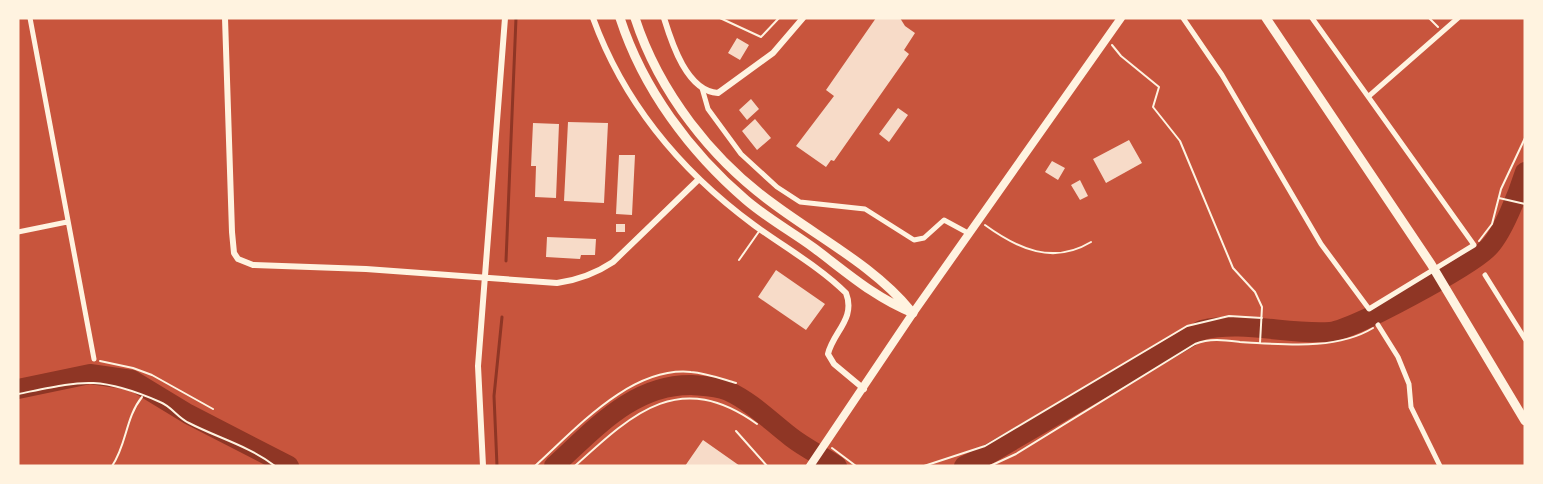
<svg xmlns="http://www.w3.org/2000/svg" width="1543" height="484" font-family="'Varela Round',sans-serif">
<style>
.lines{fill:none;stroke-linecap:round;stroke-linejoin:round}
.stream{stroke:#8f3625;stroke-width:3}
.river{stroke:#8f3625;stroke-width:20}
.building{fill:#f7dbc8}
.path{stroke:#fff3e0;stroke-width:2}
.service{stroke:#fff3e0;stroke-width:2}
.minor{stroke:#fff3e0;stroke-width:5}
.tertiary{stroke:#fff3e0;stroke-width:6}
.primary{stroke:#fff3e0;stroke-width:8}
.motorway{stroke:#fff3e0;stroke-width:9}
</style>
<rect width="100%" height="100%" fill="#c8553d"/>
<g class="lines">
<path class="stream" d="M506 261 516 18
M497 466 494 396 502 317"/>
<path class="river" d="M18 389 90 374 132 380 188 414 289 466
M554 466C595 429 633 384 692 385 704 386 717 386 728 391 752 402 770 421 791 437 805 448 822 456 837 466
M964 466 989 454 1202 330C1243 320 1288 335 1330 332 1354 330 1468 267 1487 249 1502 236 1519 191 1525 172"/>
</g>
<path class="building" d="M876 18H900L905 26 915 33 904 50 909 54 834 161 831 160 826 167 796 146 834 96 826 90Z
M737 38 749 45 740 60 728 53Z
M751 99 759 109 747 120 739 110Z
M898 108 908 115 889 142 879 134Z
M755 119 771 138 757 150 742 131Z
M568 122 608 123 604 203 564 201Z
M533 123 559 124 556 198 535 197 536 166H531Z
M1129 140 1142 163 1106 183 1093 159Z
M619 155H635L632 215 616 214Z
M1052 161 1065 168 1058 180 1045 172Z
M1080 180 1088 196 1080 200 1071 185Z
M616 224H625V232H616Z
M547 237 596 239 595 255H581L580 259 546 257Z
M776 270 825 304 806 330 758 297Z
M703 440 740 466H685Z"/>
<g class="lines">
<path class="path" d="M1429 18 1438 27
M1112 45 1121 56 1159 87 1153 107 1180 141 1233 268 1255 292 1262 307 1260 343
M1499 198 1525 204
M985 225C1018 249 1053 265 1091 242
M1479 241 1492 224 1501 189 1525 138
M100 361 133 368 152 375 213 409
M18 394C82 381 98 375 160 402 171 406 178 418 189 423 218 438 249 446 275 466
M832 448 856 466
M112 466C127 445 125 418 142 397
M535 466C576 429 631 366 691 372 706 373 722 379 736 383
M575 466C634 412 680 369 757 424
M924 466 985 446 1187 326 1229 316 1262 318
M990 466 1016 454 1195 344C1210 338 1224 340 1240 342 1282 344 1335 351 1373 328"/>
<path class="service" d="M720 18 761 37 779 18
M739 260 760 230
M736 431 767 466"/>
<path class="minor" d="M30 18 94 359
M1183 18 1222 75 1321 244 1369 309 1474 245 1312 18
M702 88 708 109 741 154 777 187 800 202 865 209 914 240 924 238 944 220 968 233
M1369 96 1458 18
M18 232 67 222
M1485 275 1525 339
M1378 325 1398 357 1409 384 1411 407 1440 466"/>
<path class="tertiary" d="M225 18 232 232 234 253 238 259 253 265 366 269 557 283C579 280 595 274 613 262L699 179
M593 18C624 103 682 172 754 225 784 247 820 267 846 293 856 319 833 332 828 354L834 364 864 389
M664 18C672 44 687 91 718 93L773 53 803 18
M483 466 478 366 505 18"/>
<path class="primary" d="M810 466 913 313 1121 18"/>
<path class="motorway" d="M620 18C643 89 690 152 746 200 767 218 792 232 814 248 846 272 875 298 913 313
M635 18C659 92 712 160 775 205 821 239 875 267 911 311
M1266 18 1431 264 1525 421"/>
</g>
<rect width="1543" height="484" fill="none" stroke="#fff3e0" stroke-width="39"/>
</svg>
